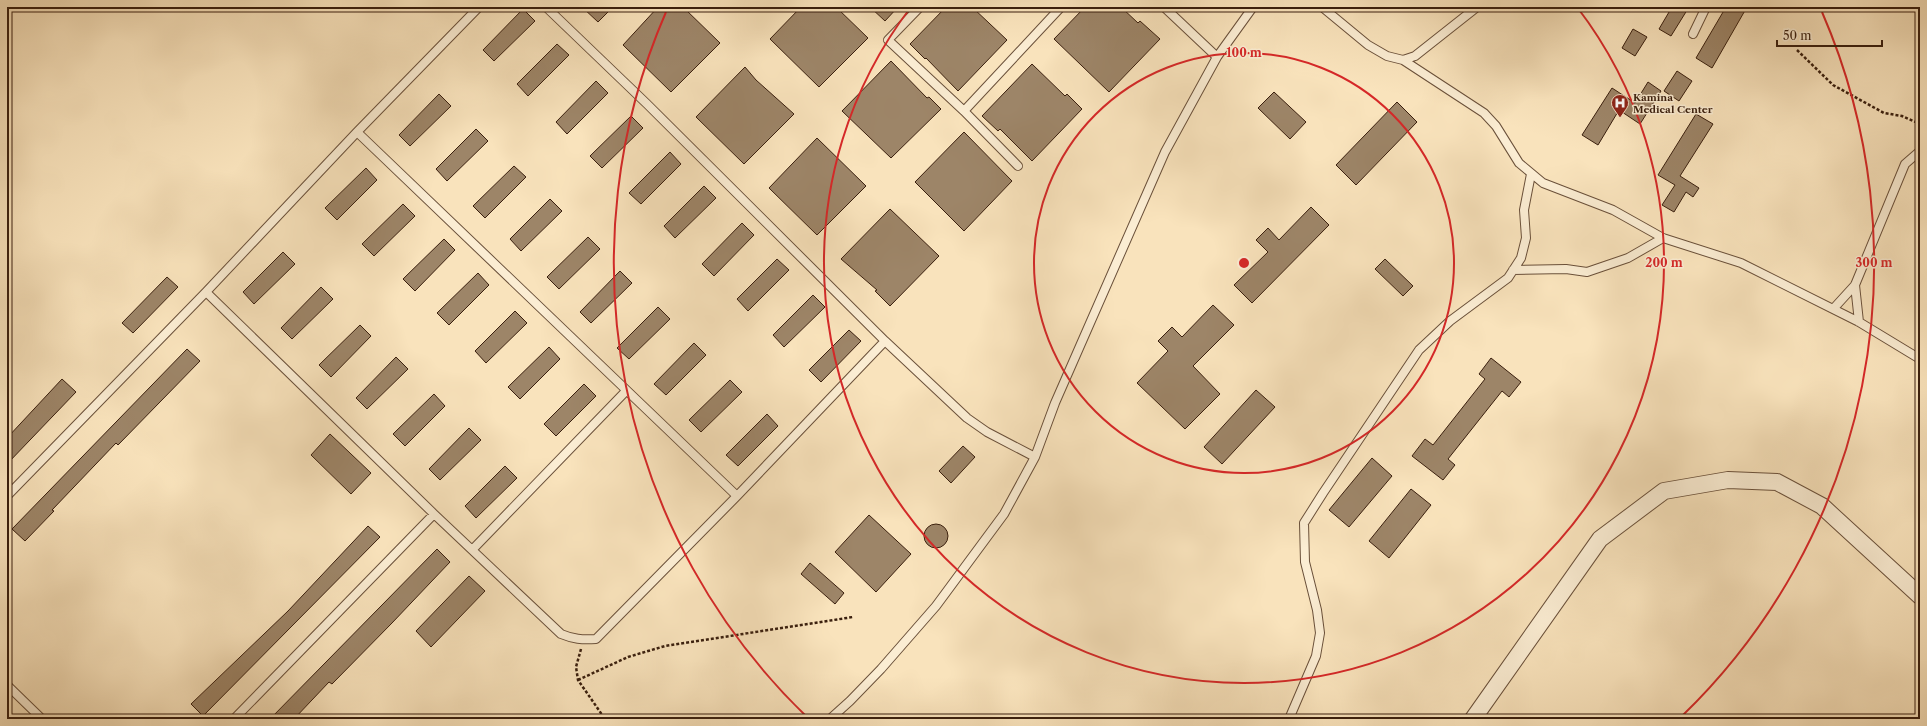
<svg xmlns="http://www.w3.org/2000/svg" width="1927" height="726" font-family="'Libre Caslon Text',serif">
<style>
.building{fill:#9d8568;stroke:#3a1f0e}
.lines{fill:none;stroke-linecap:round;stroke-linejoin:round}
.lane-casing{stroke:#6a503a;stroke-width:10}
.street-casing{stroke:#6a503a;stroke-width:18}
.path{stroke:#3a1f0e;stroke-width:2.5;stroke-dasharray:3 2;stroke-linecap:butt}
.lane{stroke:#fbedd3;stroke-width:8}
.street{stroke:#fbedd3;stroke-width:16}
.ring{fill:none;stroke:#d62828;stroke-width:2}
.labels{text-anchor:middle;stroke-width:3;stroke-linejoin:round;paint-order:stroke}
.poi-label{font-size:10px;font-weight:bold;fill:#3a1f0e;stroke:#fbedd3;text-anchor:start}
.centre{fill:#d62828;stroke:#fbedd3;stroke-width:2}
.ring-label{font-size:12px;text-anchor:middle;font-weight:bold;fill:#d62828;stroke:#fbedd3;stroke-width:3;stroke-linejoin:round;paint-order:stroke}
</style>
<rect width="100%" height="100%" fill="#f9e3bc"/>
<filter id="stains"><feTurbulence type="fractalNoise" baseFrequency=".005" numOctaves="4"/><feColorMatrix values="0 0 0 0 .2 0 0 0 0 .09 0 0 0 0 .02 0 0 0 .5 -.17"/></filter>
<radialGradient id="worn" r=".72"><stop offset=".6" stop-color="#630" stop-opacity="0"/><stop offset="1" stop-color="#630" stop-opacity=".3"/></radialGradient>
<path class="building" d="M582 7H613L598 22Z
M658 7H683L720 43 671 92 623 45Z
M801 7H836L868 38 819 87 770 39Z
M870 7H898L885 21Z
M946 7H972L1007 40 958 91 926 58 925 59 910 44Z
M1085 7H1121L1138 23 1140 21 1160 39 1109 92 1054 39Z
M1672 7H1689L1671 36 1659 29Z
M1726 7H1747L1712 68 1696 58Z
M523 9 535 21 494 61 483 50Z
M1633 29 1647 37 1635 56 1622 48Z
M557 44 569 55 528 96 517 84Z
M891 61 927 98 929 97 941 109 891 158 842 111Z
M1032 64 1065 96 1067 94 1082 109 1032 161 1000 129 998 131 982 116Z
M745 67 756 80 794 114 744 164 696 117Z
M1677 71 1692 81 1679 101 1664 91Z
M596 81 608 93 567 134 556 122Z
M1648 82 1661 91 1640 124 1619 110 1598 145 1582 135 1612 88 1635 103Z
M1274 92 1306 122 1290 139 1258 108Z
M439 94 451 106 410 146 399 135Z
M1397 102 1417 122 1356 185 1336 165Z
M1696 114 1713 124 1680 176 1699 188 1693 197 1686 192 1674 212 1662 205 1675 185 1658 175Z
M631 116 643 128 602 168 590 156Z
M476 129 488 141 447 181 436 169Z
M964 132 1012 181 964 231 915 182Z
M817 138 866 186 817 235 769 188Z
M670 152 681 164 641 204 629 193Z
M514 166 526 177 485 218 473 206Z
M366 168 377 180 337 220 325 208Z
M704 186 716 198 675 238 664 226Z
M550 199 562 211 521 251 510 239Z
M403 204 415 216 374 256 362 244Z
M1311 207 1329 225 1252 303 1234 285 1268 252 1256 240 1268 228 1279 240Z
M890 209 939 256 890 306 875 291 877 290 841 259Z
M742 223 754 235 714 276 702 264Z
M588 237 600 249 559 289 547 277Z
M444 239 455 250 415 291 403 279Z
M283 252 295 264 254 304 243 292Z
M777 259 789 270 748 311 737 299Z
M1385 259 1413 286 1403 296 1375 269Z
M620 271 632 283 591 323 580 312Z
M478 273 489 285 449 325 437 313Z
M167 277 178 287 133 333 122 323Z
M321 287 333 299 292 339 281 328Z
M813 295 825 307 784 347 773 335Z
M1213 305 1234 325 1193 366 1220 394 1185 429 1137 383 1168 351 1158 341 1172 327 1182 337Z
M658 307 670 319 629 359 617 348Z
M515 311 527 323 486 363 475 351Z
M360 325 371 336 331 377 319 365Z
M849 330 861 341 821 382 809 370Z
M694 343 706 355 666 395 654 384Z
M549 347 560 359 520 399 508 387Z
M187 349 200 361 118 445 116 443 52 510 54 511 25 541 12 529Z
M396 357 408 369 367 409 356 398Z
M1491 358 1521 382 1509 397 1502 391 1448 459 1455 465 1443 480 1412 456 1425 439 1433 445 1485 379 1479 374Z
M62 379 76 392 7 464V438Z
M730 380 742 392 701 432 689 420Z
M584 384 596 396 556 436 544 424Z
M1256 390 1275 407 1222 464 1204 447Z
M434 394 445 406 405 446 393 434Z
M767 414 778 426 738 466 726 455Z
M469 428 481 440 440 480 429 469Z
M330 434 371 473 351 494 311 455Z
M963 446 975 457 951 483 939 471Z
M1372 458 1392 476 1349 527 1329 510Z
M505 466 517 478 476 518 465 506Z
M1411 489 1431 505 1389 558 1369 541Z
M869 515 911 554 876 592 835 552Z
M924 536a12 12 0 1 1 24 0a12 12 0 1 1-24 0Z
M368 526 380 537 203 716 191 704 288 611Z
M437 549 450 562 392 623 332 684 329 682 294 719H270Z
M810 563 844 593 835 604 801 574Z
M469 576 485 591 431 647 416 631Z"/>
<g class="lines">
<defs>
<path id="lane" d="M546 7 647 104 885 341 967 418 987 432 1035 457
M920 7 888 40 964 111 1018 166
M1164 7 1217 57
M1322 7 1368 45 1387 56 1403 60 1484 113 1496 126 1519 163 1543 183 1613 210 1663 238 1741 263 1859 322 1920 359
M1693 34 1706 7
M1403 60 1415 56 1477 7
M964 111 1061 7
M357 132 737 496
M1513 270 1566 269 1587 272 1628 258 1663 238
M1855 285 1859 322
M206 292 434 514 561 634C573 639 582 640 596 639L737 496 885 341
M1834 308 1855 285 1905 164 1920 151
M7 496 206 292 357 132 479 7
M473 549 626 391
M7 685 42 719
M234 719 434 514
M830 719 850 701 881 669 936 606 1004 514 1035 457 1055 403 1165 152 1217 57 1253 7
M1289 719 1316 656 1320 633 1317 610 1305 562 1304 523 1323 493 1419 350 1450 321 1508 278 1521 258 1526 238 1524 210 1531 174"/>
<path id="street" d="M1473 719 1600 539 1664 491 1728 480 1777 482 1822 506 1920 596"/>
</defs>
<use href="#lane" class="lane-casing"/>
<use href="#street" class="street-casing"/>
<path class="path" d="M1797 50 1833 85 1884 113 1902 116 1920 124
M581 649 576 667 578 680 605 719
M578 680 628 657 665 646 853 617"/>
<use href="#lane" class="lane"/>
<use href="#street" class="street"/>
</g>
<g class="ring">
<circle cx="1244" cy="263" r="210"/>
<path d="M1577 7A420 420 0 1 1 911 7"/>
<path d="M806 716A630 630 0 0 1 666 12M1822 12A630 630 0 0 1 1682 716"/>
</g>
<defs>
<symbol id="hospital-pin" viewBox="-11 -11 22 30"><path d="M0 17L-7.5 6A9.5 9.5 0 1 1 7.5 6Z" fill="#8f2418" stroke="#fbedd3"/><path d="M-5-5h3v3.5h4V-5h3V5h-3V1.5h-4V5h-3Z" fill="#fff"/></symbol>
</defs>
<g fill-rule="evenodd">
<use href="#hospital-pin" x="1610" y="93" width="20" height="27"/>
</g>
<g class="labels">
<g class="poi-label">
<text x="1633" y="101">Kamina<tspan x="1633" dy="12">Medical Center</tspan></text>
</g>
</g>
<circle cx="1244" cy="263" r="6" class="centre"/>
<g class="ring-label">
<text x="1244" y="57">100 m</text>
<text x="1664" y="267">200 m</text>
<text x="1874" y="267">300 m</text>
</g>
<rect width="1927" height="726" fill="none" stroke="#f9e3bc" stroke-width="24"/>
<rect x="8" y="8" width="1911" height="710" fill="none" stroke="#3a1f0e" stroke-width="2"/>
<rect x="12" y="12" width="1903" height="702" fill="none" stroke="#3a1f0e"/>
<path d="M1777 40v6h105v-6" fill="none" stroke="#3a1f0e" stroke-width="2"/>
<text x="1783" y="40" font-size="12" fill="#3a1f0e" stroke="#fbedd3" stroke-width="3" paint-order="stroke">50 m</text>
<rect width="100%" height="100%" filter="url(#stains)"/>
<rect width="100%" height="100%" fill="url(#worn)"/>
</svg>
